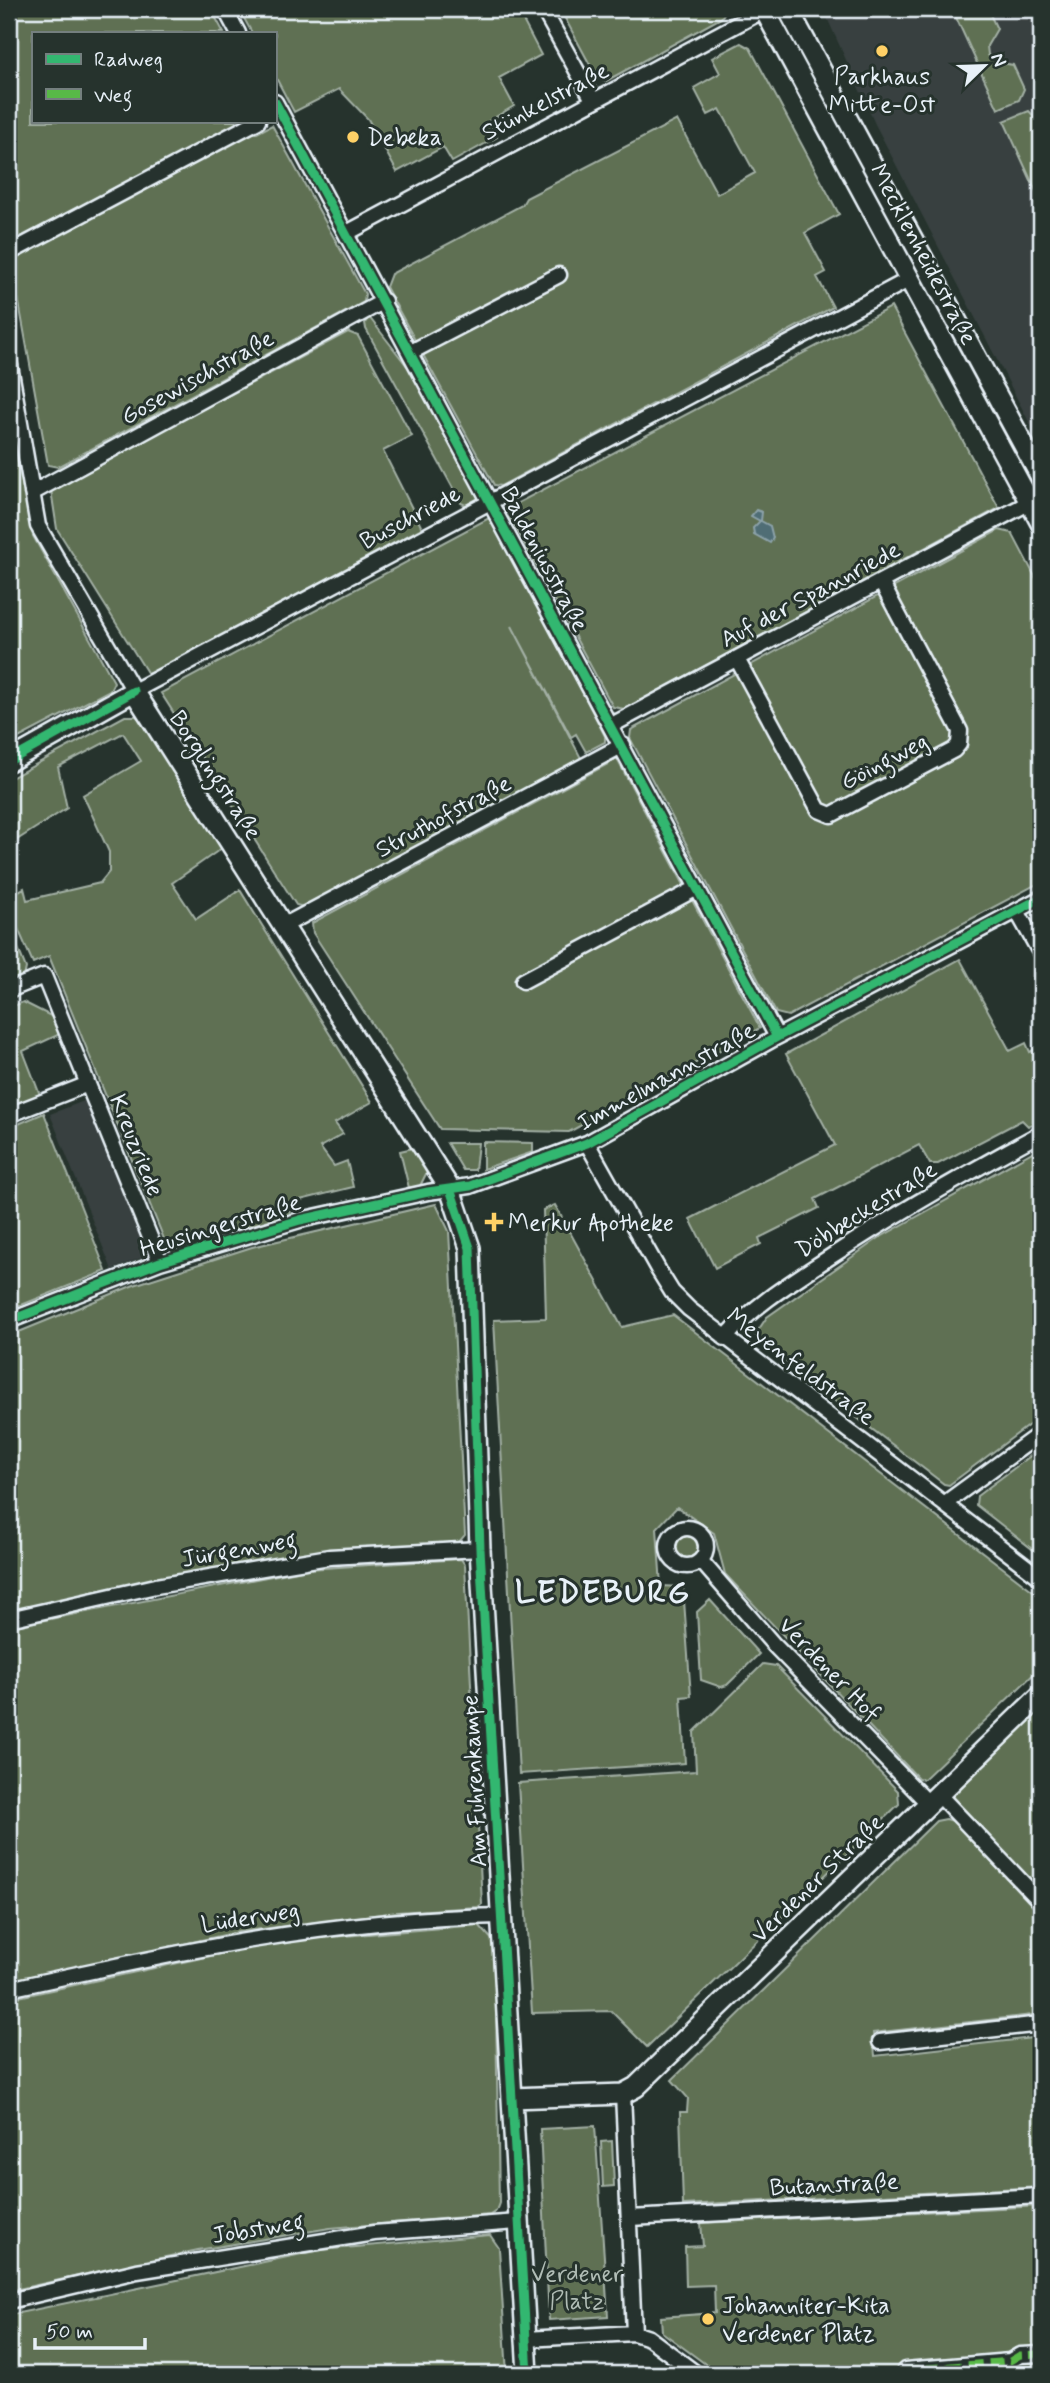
<svg xmlns="http://www.w3.org/2000/svg" width="1050" height="2383" font-family="Mynerve,sans-serif">
<style>
.built{fill:#37403f}
.green{fill:#5e6f52;stroke:#a3b0a5;stroke-width:2}
.water{fill:#4f6d75;stroke:#8ca2a9;stroke-width:2}
.lines{fill:none;stroke-linecap:round;stroke-linejoin:round}
.street-casing{stroke:#e8f1f8;stroke-width:19}
.secondary-casing{stroke:#e8f1f8;stroke-width:24}
.street{stroke:#26332d;stroke-width:14}
.secondary{stroke:#26332d;stroke-width:19}
.quiet{stroke:#58b947;stroke-width:7;stroke-dasharray:14 7;stroke-linecap:butt}
.cycleway-casing{stroke:#26332d;stroke-width:13}
.cycleway{stroke:#33b770;stroke-width:9}
.poi-dot{fill:#ffd166;stroke:#26332d;stroke-width:2.5}
.labels{text-anchor:middle;stroke-width:6;stroke-linejoin:round;paint-order:stroke}
.poi-label{font-size:24px;fill:#e8f1f8;stroke:#26332d;text-anchor:start}
.street-label{font-size:24px;fill:#e8f1f8;stroke:#26332d}
.park-label{font-size:24px;fill:#b1bdb6;stroke:#26332d}
.district-label{font-size:32px;font-weight:bold;letter-spacing:2px;fill:#e8f1f8;stroke:#26332d}
</style>
<rect width="100%" height="100%" fill="#26332d"/>
<filter id="ink" filterUnits="userSpaceOnUse"><feTurbulence type="fractalNoise" baseFrequency=".0143" numOctaves="2"/><feDisplacementMap in="SourceGraphic" scale="14" xChannelSelector="R" yChannelSelector="G"/><feConvolveMatrix kernelMatrix="1 2 1 2 8 2 1 2 1" color-interpolation-filters="sRGB"/></filter>
<g filter="url(#ink)">
<path class="built" d="M823 9H1041V445L875 124Z
M89 1099 151 1254 112 1270 50 1114Z"/>
<path class="green" d="M9 9H211L224 33H33V121H244L9 243Z
M239 9H517L541 55 499 78 514 106 489 121 497 137 452 162 443 147 397 172 368 119 339 89 294 112 275 76V33H252Z
M560 9H727L721 18 606 81 596 76Z
M964 9 988 10 997 29 987 46 988 55 996 62 1013 65 1024 89 1019 100 998 109 954 13Z
M741 43 750 48 839 214 805 233 826 272 817 277 833 307 501 486 494 485 386 287 391 274 522 205 526 198 677 120 717 194 755 173 720 109 708 115 694 88 720 73 712 58Z
M1029 111 1041 124V146L1037 153 1041 166V202L1004 121Z
M272 125 365 294 364 302 58 467 48 465 12 264 15 258 248 133H257Z
M891 307 999 508 625 709 613 707 510 517V507Z
M369 317 407 366 414 368 479 498 466 505 461 503 366 329 365 323Z
M348 332 358 336 412 436 383 451 422 528 148 674 57 529 51 490Z
M9 421 33 536 114 682 110 690 9 743Z
M489 518 493 519 605 736V742L586 752 576 734 571 737 512 626 582 760 304 907 296 905 161 693Z
M999 530 1012 533 1041 588V882L788 1016 776 1013 630 738 631 730Z
M125 716H136L143 722 222 848 172 883 196 919 240 890 372 1102 335 1123 343 1134 320 1147 334 1166 347 1161 353 1187 288 1203 290 1214 174 1247 166 1244 49 956 33 963 12 915 17 913 11 895 24 888 27 900 100 883 109 872V852L83 795 141 761 123 733 58 767 67 808 9 845V779Z
M617 759 760 1028 569 1132 440 1129 313 933 312 923Z
M9 926 26 968 24 977 9 986Z
M960 959 1010 1051 1026 1043 1030 1052 1041 1046V1119L1028 1126 1022 1120 938 1164H930L919 1145 815 1199 819 1208 759 1238 761 1244 715 1268 690 1219 835 1145 786 1054Z
M23 1002 51 1016 60 1034 23 1051 40 1095 9 1108V1008Z
M44 1113 106 1271 9 1310V1128Z
M483 1142 533 1143V1152L483 1169Z
M447 1143H478L475 1170H463Z
M413 1148 427 1172 420 1186 409 1188 400 1151Z
M1034 1151 1041 1158V1416L949 1485 944 1484 759 1343 755 1335 767 1317 879 1238Z
M436 1204 449 1231 465 1535 459 1542 353 1549 198 1571 9 1611V1336L134 1285 252 1247Z
M555 1205 622 1327 673 1315 1041 1597V1667L924 1779 918 1778 725 1574 714 1533 677 1507 657 1528 661 1586 683 1587 691 1696 681 1697 685 1763 519 1774 494 1320 546 1318 543 1210Z
M1041 1448V1556L976 1505 977 1496Z
M676 1547a11 11 0 1 1 22 0a11 11 0 1 1-22 0Z
M461 1559 465 1565 482 1904 478 1907 397 1912 238 1932 9 1982V1627L308 1569Z
M710 1600 759 1654 727 1685 721 1687 701 1680 697 1612Z
M763 1664 776 1666 898 1791 899 1804 647 2047 611 2011 532 2013 518 1783 696 1771 694 1732Z
M1041 1695V1902L939 1795Z
M946 1819 953 1821 1041 1915V2014L873 2033 875 2056 1041 2037V2187L683 2205 680 2112H687L688 2098 672 2080 936 1821Z
M479 1925 495 1943 499 2203 496 2211 490 2215 330 2228 198 2250 9 2291V1999L282 1941Z
M595 2126 608 2316 549 2320 540 2129Z
M612 2141 614 2186 603 2187 601 2142Z
M1041 2206V2374H719L662 2332 661 2317 715 2313 714 2285 686 2286 685 2247 703 2246 701 2223Z
M490 2235 499 2248 507 2374H9V2315L321 2250Z"/>
<path class="water" d="M756 510 762 512 761 521 770 526 773 538 770 543 754 534 753 528 760 521 751 516Z"/>
<g class="lines">
<defs>
<path id="street" d="M225 9 238 33
M543 9 593 100
M275 102 777 1037
M347 233 764 10
M9 253 258 121
M411 352 559 275
M9 360 38 526 134 691 910 279
M32 493 384 301
M737 659 819 810 831 815 954 750 959 744 960 731 881 582
M612 725 1030 502
M1017 911 1041 954
M283 926 623 745
M523 981 697 888
M9 990 44 976 160 1262
M9 1115 88 1084
M587 1143 659 1271 672 1292 689 1309 1041 1578
M9 1321 160 1262 300 1220 428 1192 470 1186 587 1143 777 1037 1041 898
M725 1338C755 1304 792 1282 830 1257 898 1212 969 1172 1041 1133
M944 1504 1041 1433
M668 1547a19 19 0 1 1 38 0a19 19 0 1 1-38 0Z
M701 1561 774 1645 929 1804
M9 1619 156 1586 329 1557 480 1549
M939 1795 1041 1902
M9 1989C172 1953 333 1918 501 1916
M880 2042 1041 2024
M623 2094 634 2333
M630 2218 1041 2196
M9 2301 137 2271 374 2233 518 2222
M526 2339 634 2333 649 2338 697 2374
M905 2370 1010 2361 1020 2355 1041 2354"/>
<path id="secondary" d="M764 9 1041 523
M788 9 1041 477
M9 761 134 691 450 1189 470 1248 480 1549 528 2374
M512 2098 623 2094 636 2087 1041 1695"/>
</defs>
<use href="#street" class="street-casing"/>
<use href="#secondary" class="secondary-casing"/>
<use href="#street" class="street"/>
<use href="#secondary" class="secondary"/>
<path class="quiet" d="M905 2370 1010 2361 1020 2355 1041 2354"/>
<defs>
<path id="cycleway" d="M275 102 777 1037
M9 761 134 691
M450 1189 470 1248 480 1549 528 2374
M9 1321 160 1262 300 1220 428 1192 470 1186 587 1143 777 1037 1041 898"/>
</defs>
<use href="#cycleway" class="cycleway-casing"/>
<use href="#cycleway" class="cycleway"/>
</g>
</g>
<g class="poi-dot">
<circle cx="882" cy="51" r="7"/>
<circle cx="353" cy="137" r="7"/>
<path d="M490.5 1211.5h7v7h7v7h-7v7h-7v-7h-7v-7h7z"/>
<circle cx="708" cy="2319" r="7"/>
</g>
<g class="labels">
<g class="poi-label">
<text x="882" y="84" text-anchor="middle">Parkhaus<tspan x="882" dy="28">Mitte-Ost</tspan></text>
<text x="367" y="145">Debeka</text>
<text x="508" y="1230">Merkur Apotheke</text>
<text x="722" y="2313">Johanniter-Kita<tspan x="722" dy="28">Verdener Platz</tspan></text>
</g>
<g class="street-label">
<text transform="translate(545 101) rotate(-28)" y="8">Stünkelstraße</text>
<text transform="translate(924 254) rotate(62)" y="8">Mecklenheidestraße</text>
<text transform="translate(197 377) rotate(-29)" y="8">Gosewischstraße</text>
<text transform="translate(410 517) rotate(-28)" y="8">Buschriede</text>
<text transform="translate(545 559) rotate(62)" y="8">Baldeniusstraße</text>
<text transform="translate(810 594) rotate(-28)" y="8">Auf der Spannriede</text>
<text transform="translate(884 761) rotate(-28)" y="8">Göingweg</text>
<text transform="translate(216 775) rotate(57)" y="8">Borglingstraße</text>
<text transform="translate(443 816) rotate(-28)" y="8">Struthofstraße</text>
<text transform="translate(666 1076) rotate(-29)" y="8">Immelmannstraße</text>
<text transform="translate(137 1145) rotate(68)" y="8">Kreuzriede</text>
<text transform="translate(866 1209) rotate(-32)" y="8">Döbbeckestraße</text>
<text transform="translate(220 1225) rotate(-17)" y="8">Heusingerstraße</text>
<text transform="translate(801 1366) rotate(37)" y="8">Meyenfeldstraße</text>
<text transform="translate(239 1549) rotate(-10)" y="8">Jürgenweg</text>
<text transform="translate(830 1669) rotate(46)" y="8">Verdener Hof</text>
<text transform="translate(474 1781) rotate(-93)" y="8">Am Fuhrenkampe</text>
<text transform="translate(817 1878) rotate(-44)" y="8">Verdener Straße</text>
<text transform="translate(250 1917) rotate(-9)" y="8">Lüderweg</text>
<text transform="translate(834 2184) rotate(-3)" y="8">Butanstraße</text>
<text transform="translate(258 2228) rotate(-9)" y="8">Jobstweg</text>
</g>
<g class="park-label">
<text x="577" y="2281">Verdener<tspan x="577" dy="28">Platz</tspan></text>
</g>
<g class="district-label">
<text x="603" y="1602">LEDEBURG</text>
</g>
</g>
<rect width="1050" height="2383" fill="none" stroke="#26332d" stroke-width="35"/>
<rect x="18" y="18" width="1015" height="2348" fill="none" stroke="#e8f1f8" stroke-width="2.5" filter="url(#ink)"/>
<rect x="32" y="32" width="245" height="91" fill="#26332d" stroke="#747f7e" stroke-width="2"/>
<rect x="46" y="54" width="35" height="10" fill="#33b770" stroke="#747f7e" stroke-width="2"/>
<text x="94" y="66" font-size="21" fill="#e8f1f8">Radweg</text>
<rect x="46" y="89" width="35" height="10" fill="#58b947" stroke="#747f7e" stroke-width="2"/>
<text x="94" y="102" font-size="21" fill="#e8f1f8">Weg</text>
<g transform="translate(984 66) rotate(67)" stroke="#26332d" stroke-width="5" paint-order="stroke">
<path d="M0-5L12 26L0 18L-12 26Z" fill="#e8f1f8"/>
<text y="-10" font-size="19" font-weight="bold" text-anchor="middle" fill="#e8f1f8">N</text>
</g>
<path d="M35 2338v10h110v-10" fill="none" stroke="#e8f1f8" stroke-width="3.5"/>
<text x="46" y="2338" font-size="21" fill="#e8f1f8" stroke="#26332d" stroke-width="5" paint-order="stroke">50 m</text>
</svg>
